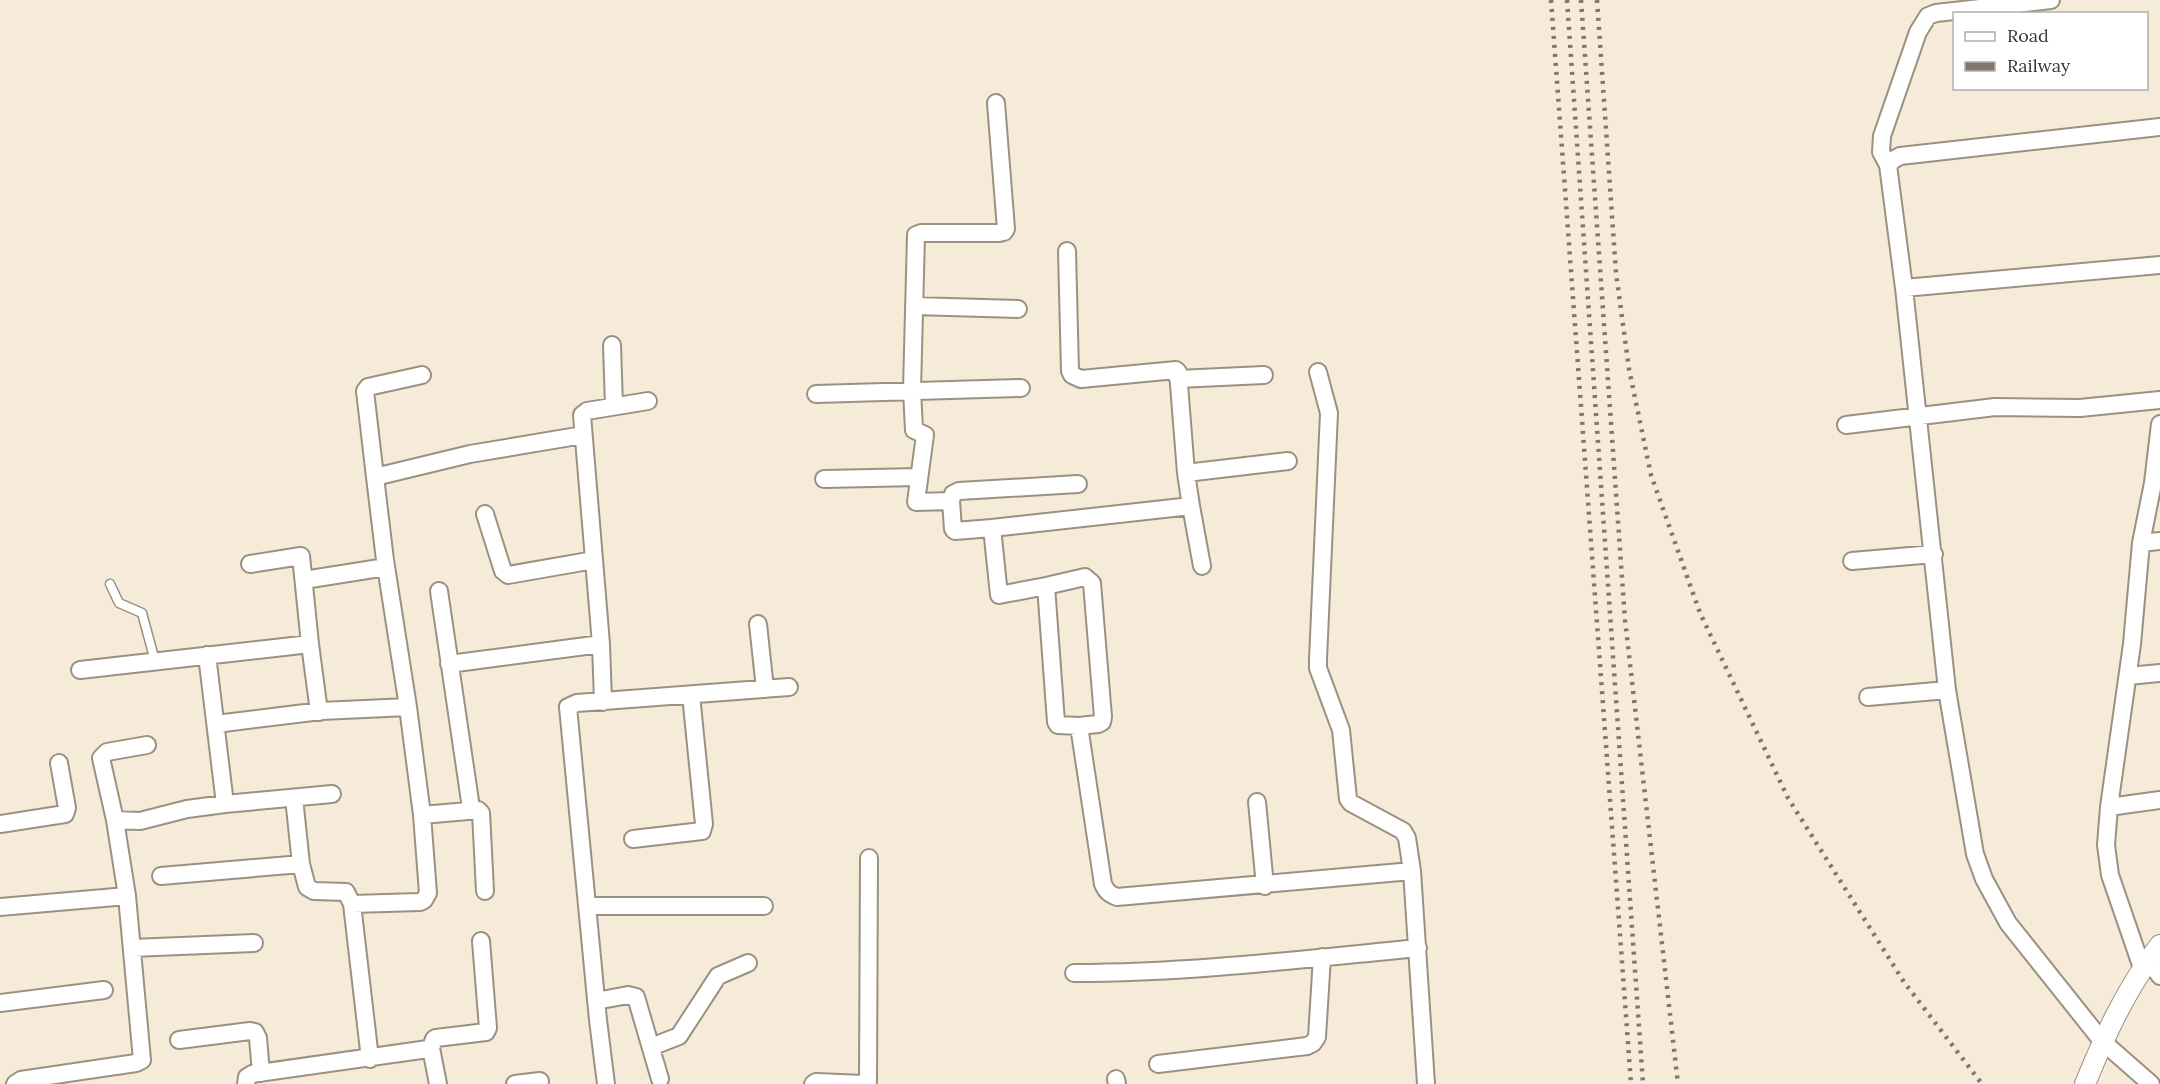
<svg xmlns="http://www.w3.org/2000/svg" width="2160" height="1084" font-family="Lora,serif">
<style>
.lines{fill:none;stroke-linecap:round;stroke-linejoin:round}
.service-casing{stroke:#9c9181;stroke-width:11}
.minor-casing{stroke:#9c9181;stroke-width:20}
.tertiary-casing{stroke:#9c9181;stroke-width:22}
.service{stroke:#fff;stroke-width:8}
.minor{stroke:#fff;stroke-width:16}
.tertiary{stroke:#fff;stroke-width:20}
.rail{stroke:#7f776d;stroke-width:4.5;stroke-dasharray:3 6;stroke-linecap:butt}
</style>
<rect width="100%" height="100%" fill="#f6ead9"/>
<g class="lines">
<defs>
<path id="service" d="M110 584 119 603 142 613 155 661"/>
<path id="minor" d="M1888 165 1881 152 1882 136 1918 32 1928 16 1936 13 2051 0
M1067 251 1070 371 1072 375 1081 379 1176 370 1178 372 1186 473 1191 506 992 528 999 595 1046 586 1056 722 1058 725 1079 726
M1904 288 2160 265
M914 306 1018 309
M612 345 614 406
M1318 372 1329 413 1318 659V668L1341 730 1348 799 1351 803 1403 831 1407 838 1412 871 1426 1084
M1178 379 1264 375
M816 394 1021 388
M1846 425 1995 407 2080 408 2160 400
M1186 473 1288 461
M375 477 365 391 368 387 422 375
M824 479 919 477
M951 501 953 494 959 491 1078 484
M1191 506 1202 566
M485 514 503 571 508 575 594 560
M992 528 955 531 953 529 951 501 916 502 925 435 914 430 912 390 916 235 921 233H999L1004 232 1006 229 996 103
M2141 543 2160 541
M1852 561 1934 554
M250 564 301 556 310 644 319 712
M304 580 386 567
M1046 586 1085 577 1092 583 1103 717 1102 722 1098 724 1079 726 1103 884C1106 891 1109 894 1117 897L1412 871
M758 624 765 689
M207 655 225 804
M449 664 601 644
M80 670 310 644
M2128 676 2160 673
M1868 697 1947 690
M603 702 601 644 582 415 587 411 648 401
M216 724 321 711 408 707
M294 798 301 864 307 887 314 891 346 892 352 904 370 1059
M1257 802 1265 886
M2109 807 2160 800
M470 811 478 810 481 813 485 891
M422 815 468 811 471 808 439 591
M115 820 140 821 187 809 225 804 332 794
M0 824 65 814 67 808 59 763
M633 839 702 831 704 824 691 695
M161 876 301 864
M352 904 420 902 424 900 428 893 422 815 408 707 385 560 375 477 470 454 583 435
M587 906H764
M0 907 127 896 115 820 101 758 107 752 147 745
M132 948 254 943
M2148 960 2160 976
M2142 968 2110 875 2106 845 2109 807 2132 644 2141 543 2153 483 2160 424
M1074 973C1189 973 1304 959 1418 948
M596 1001 628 995 636 997 660 1079
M0 1003 104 990
M179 1040 250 1031 255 1032 258 1038 261 1073
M651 1047 679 1036 718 976 748 963
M431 1048 438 1084
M1158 1064 1307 1046 1313 1043 1317 1037 1322 957
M1116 1079 1117 1084
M15 1084 21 1080 136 1063 142 1060 127 896
M246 1084 247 1077 252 1074 428 1049 431 1048 434 1039 436 1038 486 1032 488 1028 481 941
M515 1084 540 1081
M606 1084 598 1020 568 707 577 703 789 687
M813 1084 816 1082 864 1084 868 1081 869 858
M2151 1084 2102 1041 2008 923 1984 879 1975 854 1947 690 1904 288 1888 165 1893 160 1900 156 2160 127"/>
<path id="tertiary" d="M2085 1084C2105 1035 2127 987 2160 945"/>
</defs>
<use href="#service" class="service-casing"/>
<use href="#minor" class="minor-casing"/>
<use href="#tertiary" class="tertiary-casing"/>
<use href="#service" class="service"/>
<use href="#minor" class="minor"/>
<use href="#tertiary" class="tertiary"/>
<path class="rail" d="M1551 0 1631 1084
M1567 0 1643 1084
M1581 0 1625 620 1678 1084
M1597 0 1616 273 1629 369 1651 475 1700 613 1788 798 1904 982 1982 1084"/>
</g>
<rect x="1953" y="12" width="195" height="78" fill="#ffffff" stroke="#b1afac" stroke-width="1.5"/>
<rect x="1965" y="32" width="30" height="9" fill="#ffffff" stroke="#b1afac" stroke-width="1.5"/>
<text x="2007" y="42" font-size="18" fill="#3c3730">Road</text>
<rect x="1965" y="62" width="30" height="9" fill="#7f776d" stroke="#b1afac" stroke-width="1.5"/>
<text x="2007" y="72" font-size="18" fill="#3c3730">Railway</text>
</svg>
